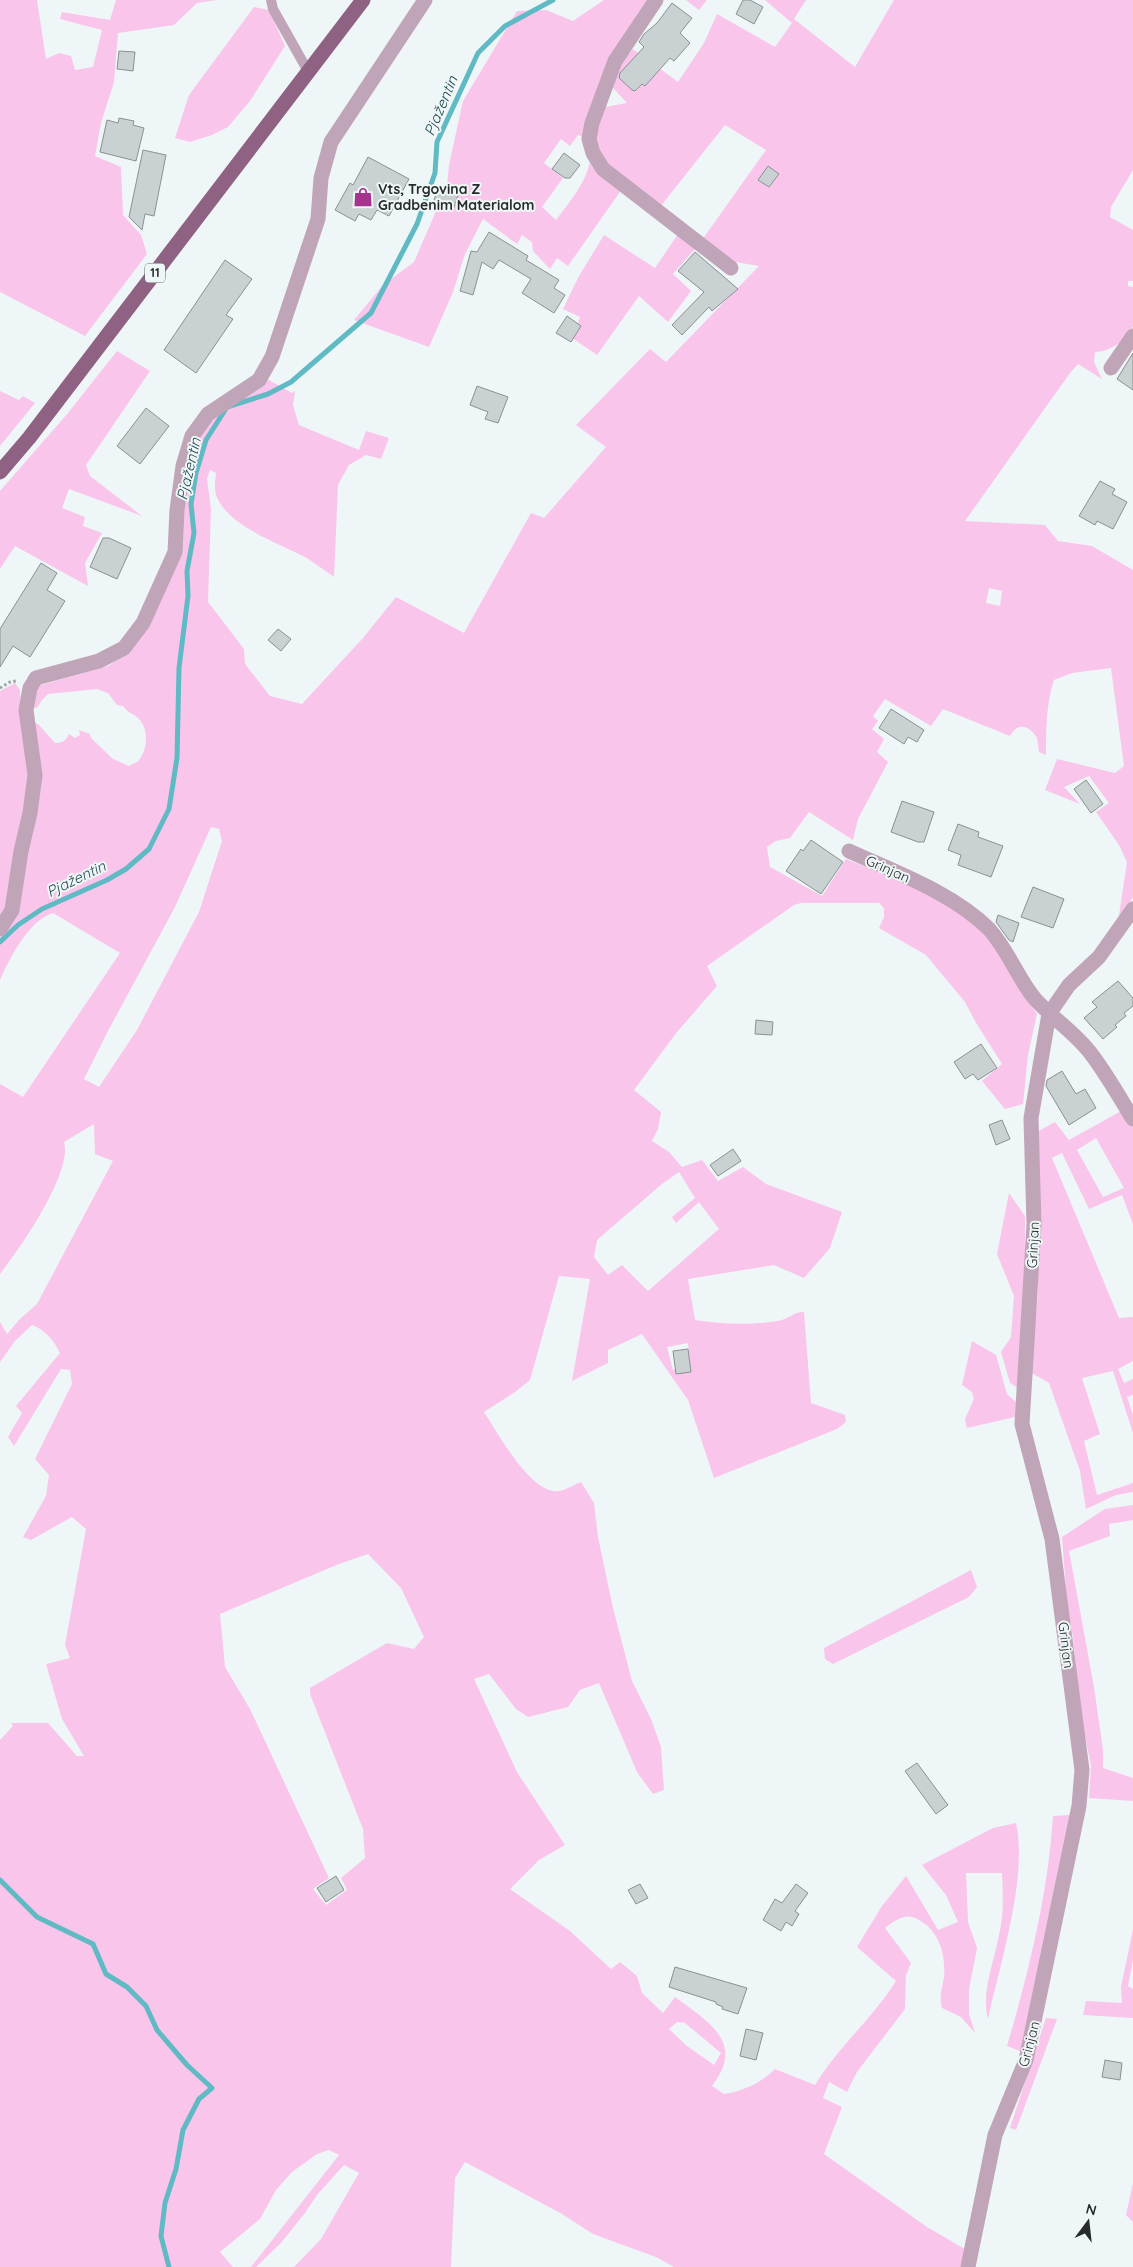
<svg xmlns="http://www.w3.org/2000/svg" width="1133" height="2267" font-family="Quicksand,sans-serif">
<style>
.green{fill:#fac5eb;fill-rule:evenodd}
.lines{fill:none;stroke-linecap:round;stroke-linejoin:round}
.stream{stroke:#5fbac3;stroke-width:5}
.building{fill:#cad1d2;stroke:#8a9191}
.path{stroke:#a0a6a6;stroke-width:3;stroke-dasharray:2.5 2.5;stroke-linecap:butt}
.lane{stroke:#bfa5b7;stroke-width:10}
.street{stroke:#bfa5b7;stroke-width:15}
.primary{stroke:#8f6283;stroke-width:15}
.labels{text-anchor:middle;stroke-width:4;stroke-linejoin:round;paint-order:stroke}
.shield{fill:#eff6f7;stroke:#646868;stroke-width:1}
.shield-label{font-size:12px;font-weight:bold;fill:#282b2b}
.poi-label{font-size:14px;font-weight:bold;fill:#282b2b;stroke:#eff6f7;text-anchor:start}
.street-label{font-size:14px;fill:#282b2b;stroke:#eff6f7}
.water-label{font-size:15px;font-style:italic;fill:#224c50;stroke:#eff6f7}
</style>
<rect width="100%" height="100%" fill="#eff6f7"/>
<path class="green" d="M0 0H37L46 59 59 53 71 56 75 70 93 67 102 30 60 19 62 12 110 20 116 0H217L197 3 174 25 118 33 114 82 101 123 95 156 121 167 123 215 141 235 147 254 85 336 0 292Z
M604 0H650L586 138 578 135 570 146 561 139 544 163 563 178 542 207 556 220C569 203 590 178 590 157L622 189 568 266 557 258 550 269 533 251 532 242 522 235 517 244 483 219 465 254 453 292 429 347 354 320 383 285 414 262 447 186 449 165 463 101 517 11 546 10 573 21Z
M686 0H707L699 10Z
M765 0H806L794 19 855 67 894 0H1133V170L1111 207 1110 217 1133 230V281H1128V286L1133 287C1133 298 1133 316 1133 326 1128 340 1109 352 1095 352L1094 362 1102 379 1078 364 1070 373 965 521 1045 525 1058 541 1092 546 1133 570V897L1118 922 1127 862 1119 845 1096 812 1109 803 1089 776 1064 787 1080 804 1045 790 1057 759 1115 773 1124 766 1111 668 1072 673 1054 680C1046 704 1046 730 1046 755L1039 752 1037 738C1030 726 1018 721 1010 736L943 709 931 726 885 699 873 716 878 721 872 729 884 739 877 752 888 762 858 819 853 840 809 812 790 838 776 841 767 847 770 867 822 896 846 859 851 861C898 880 953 897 987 937 1006 958 1019 991 1037 1014L1028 1055 1023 1104 1005 1109 982 1081 1002 1064 975 1021 965 1002 926 955 879 928 884 917V908L879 903H801L794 905 707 966 717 986 677 1032 634 1090 661 1112 658 1129 652 1141 669 1152 682 1167 702 1160 718 1181 743 1167 766 1184 842 1212 830 1248 804 1278 774 1265 688 1279 695 1320C721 1324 757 1326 782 1320 791 1317 794 1312 804 1312L811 1403 845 1415 846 1422 837 1429 714 1478 688 1400 642 1334 608 1350V1363L572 1381 590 1279 559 1276 530 1380 515 1392 484 1412C498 1433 531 1495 559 1491 566 1490 575 1484 581 1482L594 1503 598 1537 613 1608 632 1681 651 1719 661 1747 664 1790 653 1794 637 1772 599 1683 580 1690 568 1707 528 1717 516 1709 489 1674 474 1679 517 1772 565 1845 539 1860 510 1889 570 1931 611 1969 620 1962 637 1976 642 1993 663 2013 675 1997C708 2022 746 2042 712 2086L724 2094C744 2091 761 2083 775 2069L815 2085C838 2047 873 2018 896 1981L857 1947 882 1906 906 1876 938 1930 958 1922 946 1895 922 1865 993 1828 1016 1823C1028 1877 1000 1964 988 2019 981 1992 994 1962 999 1935 1004 1914 1003 1894 1002 1873H966L968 1922 977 1948 969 1989V2014L975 2033 961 2017 942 2008C939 1996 942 1989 944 1977 946 1957 940 1933 922 1922 908 1911 898 1918 885 1928L911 1963 906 1975 905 2009 857 2072 847 2092 829 2082 823 2098 842 2107 824 2154 927 2227 970 2252 967 2267H674L656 2257 593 2234 562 2214 465 2162 455 2178 451 2267H294L321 2239 359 2173 344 2165 317 2195 305 2213 281 2243 256 2267H251L339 2155 329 2150 317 2154 292 2172 276 2190 260 2219 220 2252 233 2267H0V1740L13 1726 11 1723H48L77 1756H84L62 1719 46 1664 70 1658 65 1645 86 1529 72 1517 31 1540 23 1537 46 1496 49 1475 35 1459 72 1384 70 1370 61 1369 14 1446 8 1437 22 1413 16 1406 60 1353C54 1341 46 1330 32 1325L15 1341 0 1362V1322L7 1334 20 1319 37 1304 113 1161 95 1154 94 1124 64 1142C73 1173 19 1250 0 1274V1084L23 1097 120 953 53 913C29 920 10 958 0 980V938L14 915 20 896 32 721 39 725 55 743C62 743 66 741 69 734L75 738 80 735 79 730 90 734 91 738 113 759 129 766C132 764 137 763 139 760 148 749 149 728 138 718 132 713 127 712 123 706L117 705 108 693 97 689 48 694 42 700 37 708 31 707 34 692 41 685 108 666 128 653 176 563 184 490 190 455 208 422 267 379 292 393 295 391 293 405 299 425 359 450 366 431 389 438 381 459 366 455 349 465 338 485 334 577C324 570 315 563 305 557 280 544 235 528 220 503 213 493 215 484 216 473L210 470 207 479 211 509 208 602 244 649 245 664 270 696 302 704 363 638 396 597 464 633 531 513 544 518 606 447 576 425 650 349 666 362 759 266 729 261 702 240 766 150 725 125 660 207 603 162 592 141 605 107 627 103 613 88 619 65 633 49 678 82 704 43 717 14 775 47 792 23ZM989 588 1002 591 1000 606 986 603ZM211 827 219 829 222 841 199 912 137 1030 99 1087 84 1079 108 1031 175 907ZM679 1172 695 1198 672 1217 676 1223 699 1202 719 1229 648 1291 622 1265 608 1275 594 1257 597 1240 662 1184ZM688 1343 690 1367 673 1370 667 1347ZM368 1554 401 1588 424 1637 414 1649 387 1643 310 1688V1694L363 1829 365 1858 341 1878 347 1890 326 1905 313 1889 329 1878 250 1709 225 1667 220 1614 339 1564ZM677 2022 685 2023 721 2053 714 2065 687 2046 669 2029Z
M254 7 269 10 285 46 250 101 228 127 212 135 190 142 175 138 189 95Z
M678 234 695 249 673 274 691 291 668 322 639 296 597 355 572 338 580 317 563 309 579 276 604 235 655 268Z
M117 351 150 371 86 465 90 476 142 516 69 489 62 508 85 517 83 526 102 533 85 563 88 586 15 546 0 569V491L68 413Z
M0 391 19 400 23 396 35 403 0 446Z
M15 683 20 690 21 715 30 783 12 894 0 921V691Z
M1123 1110 1133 1128V1224L1122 1195 1089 1209 1062 1153 1052 1158 1119 1318 1133 1317V1361L1118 1369 1124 1383 1133 1379V1395L1127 1397 1133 1415V1433L1113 1371 1082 1378 1100 1434 1084 1441 1097 1495 1133 1483V1492L1116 1495 1086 1509 1080 1471 1049 1383 1030 1372 1038 1292 1037 1132 1055 1122 1069 1140ZM1096 1138 1124 1188 1103 1197 1077 1150Z
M1009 1193 1025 1216V1262L1018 1388 1010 1383 1001 1352 1011 1337 1014 1296 997 1254Z
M972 1341 996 1355 1007 1394 1016 1402 1015 1417 967 1428 965 1419 974 1399 972 1392 962 1385Z
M1133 1505V1520L1109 1524 1110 1536 1069 1551 1094 1687 1103 1750V1768L1133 1778V1801L1089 1798 1091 1766 1081 1716 1073 1637 1067 1603 1062 1537 1105 1509Z
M971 1570 977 1587 969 1597 833 1664 825 1659 824 1648Z
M1070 1815 1023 2052 1007 2046C1029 1971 1048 1894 1053 1816Z
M1133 1929V1960L1128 1986 1133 1989V2018L1083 2015 1086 2001 1122 2003 1121 1987Z
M1046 2018 1057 2019 1016 2130 1010 2128Z
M1133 2183V2222L1126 2215Z"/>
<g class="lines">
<path class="stream" d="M0 942 18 925 42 909 107 880 126 869 149 849 169 809 177 758 179 668 188 596 187 571 194 533 191 504 196 473 206 440 227 407 268 394 291 382 371 313 417 224 435 173 437 142 478 53 505 26 553 0
M0 1880 37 1917 93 1944 106 1974 127 1987 146 2006 157 2030 187 2065 212 2088 199 2099 183 2130 176 2169 165 2203 161 2236 169 2267"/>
</g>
<path class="building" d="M743 0H750L763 7 754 24 736 14Z
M672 3 692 18 680 33 690 43 674 61 670 58 645 86 642 84 635 91 632 90 619 78 620 73 644 47 639 42 644 34 657 23Z
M119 51 135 52 133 71 117 69Z
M119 118 134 121 133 125 144 128 136 161 100 152 107 120 118 123Z
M143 150 166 155 154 216 145 214 142 230 129 217Z
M564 153 580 165 570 178H565L552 169Z
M368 157 409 179 389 216 377 210 371 220 359 214 355 221 335 210 350 183 353 185Z
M768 166 779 174 769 187 758 180Z
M438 188 458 195 453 210 433 203Z
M489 232 528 256 526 260 559 280 554 288 565 295 554 313 522 293 531 279 499 260 493 269 482 262 473 295 460 291 471 251 477 252Z
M695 252 738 289 712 311 709 307 682 335 672 325 704 292 678 271Z
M225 260 252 279 226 315 233 319 196 373 164 350Z
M567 316 581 326 571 342 556 333Z
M1133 353V390L1117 379Z
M477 386 508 397 498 423 485 419 488 412 470 405Z
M146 408 169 426 140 464 117 446Z
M1100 481 1115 489 1112 494 1127 502 1113 529 1097 521 1095 525 1079 516Z
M103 538H109L131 548 117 579 90 567Z
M41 563 57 573 47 590 65 601 30 657 13 646 0 667V629Z
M278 629 291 639 281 651 268 640Z
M891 709 924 730 917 742 908 737 904 744 879 728Z
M1086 780 1103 804 1091 813 1074 789Z
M902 801 934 812 924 842H918L891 832Z
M958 824 979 832 978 837 1003 846 991 877 958 865 961 855 948 850Z
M811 840 843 862 821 894 786 871 801 849 803 851Z
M1033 887 1064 899 1053 928 1021 917Z
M998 915 1019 923 1013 942 1009 940 996 922Z
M1118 981 1133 998V1006L1124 1013 1126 1016 1115 1025 1117 1027 1103 1039 1084 1018 1097 1007 1092 1002Z
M756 1020 773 1022 772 1035 755 1034Z
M981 1044 997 1068 978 1080 973 1074 965 1079 954 1062Z
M1062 1071 1076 1094 1085 1089 1096 1108 1069 1125 1046 1086 1047 1080Z
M1002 1120 1010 1139 996 1145 989 1125Z
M733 1149 741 1161 718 1176 710 1165Z
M688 1349 691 1372 676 1374 673 1351Z
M917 1763 948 1805 936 1814 905 1771Z
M336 1876 344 1890 326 1902 317 1888Z
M640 1884 648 1898 636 1904 628 1890Z
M796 1884 808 1893 795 1911 799 1914 792 1926 786 1922 781 1931 763 1920 775 1899 782 1903Z
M675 1967 747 1988 738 2014 722 2009 723 2007 716 2004V2002L669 1987Z
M746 2029 763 2033 756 2060 740 2056Z
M1105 2060 1122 2063 1120 2080 1102 2077Z"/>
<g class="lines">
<path class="path" d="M0 688 10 682 16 681"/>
<path class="lane" d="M271 0 273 9 309 73"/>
<path class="street" d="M656 0 615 61 592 123 589 139 593 153 603 169 731 268
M1111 368 1133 336
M849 851C895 872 953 893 989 929 1008 950 1017 977 1035 999 1053 1019 1076 1033 1092 1055 1107 1075 1120 1098 1133 1119
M0 929 12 910 21 851 30 813 35 775 26 710 30 688 36 678 99 661 124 648 143 623 175 552 177 510 183 466 192 436 208 414 259 380 272 357 318 219 321 178 331 142 425 0
M968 2267 995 2135 1026 2060 1079 1806 1082 1770 1052 1539 1022 1424 1034 1225 1031 1118 1049 1014 1069 985 1099 957 1133 909"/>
<path class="primary" d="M0 472 29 438 363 0"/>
</g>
<defs>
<symbol id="shop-bare" viewBox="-9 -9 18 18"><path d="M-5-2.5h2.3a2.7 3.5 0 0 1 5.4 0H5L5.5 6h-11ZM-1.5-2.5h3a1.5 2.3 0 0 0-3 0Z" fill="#a5338e" stroke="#eff6f7" stroke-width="2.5" paint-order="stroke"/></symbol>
</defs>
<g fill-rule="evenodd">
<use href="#shop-bare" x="349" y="183" width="28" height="28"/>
</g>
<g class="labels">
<rect class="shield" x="145" y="263.5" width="20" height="19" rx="4"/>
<g class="shield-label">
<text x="155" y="277">11</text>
</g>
<g class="poi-label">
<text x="378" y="194">Vts, Trgovina Z<tspan x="378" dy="16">Gradbenim Materialom</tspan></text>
</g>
<g class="street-label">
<text transform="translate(888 869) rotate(24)" y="5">Grinjan</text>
<text transform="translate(1033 1245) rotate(-87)" y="5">Grinjan</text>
<text transform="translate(1066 1645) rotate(83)" y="5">Grinjan</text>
<text transform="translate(1029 2044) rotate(-75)" y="5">Grinjan</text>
</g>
<g class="water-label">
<text transform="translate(441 106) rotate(-67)" y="5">Pjažentin</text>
<text transform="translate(189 469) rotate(-77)" y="5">Pjažentin</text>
<text transform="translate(76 879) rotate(-26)" y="5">Pjažentin</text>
</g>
</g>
<g transform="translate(1088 2222) rotate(15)" stroke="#eff6f7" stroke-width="4" paint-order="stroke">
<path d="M0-4L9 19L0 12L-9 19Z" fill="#282b2b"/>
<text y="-8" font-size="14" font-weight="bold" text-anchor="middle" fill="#282b2b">N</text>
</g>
</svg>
